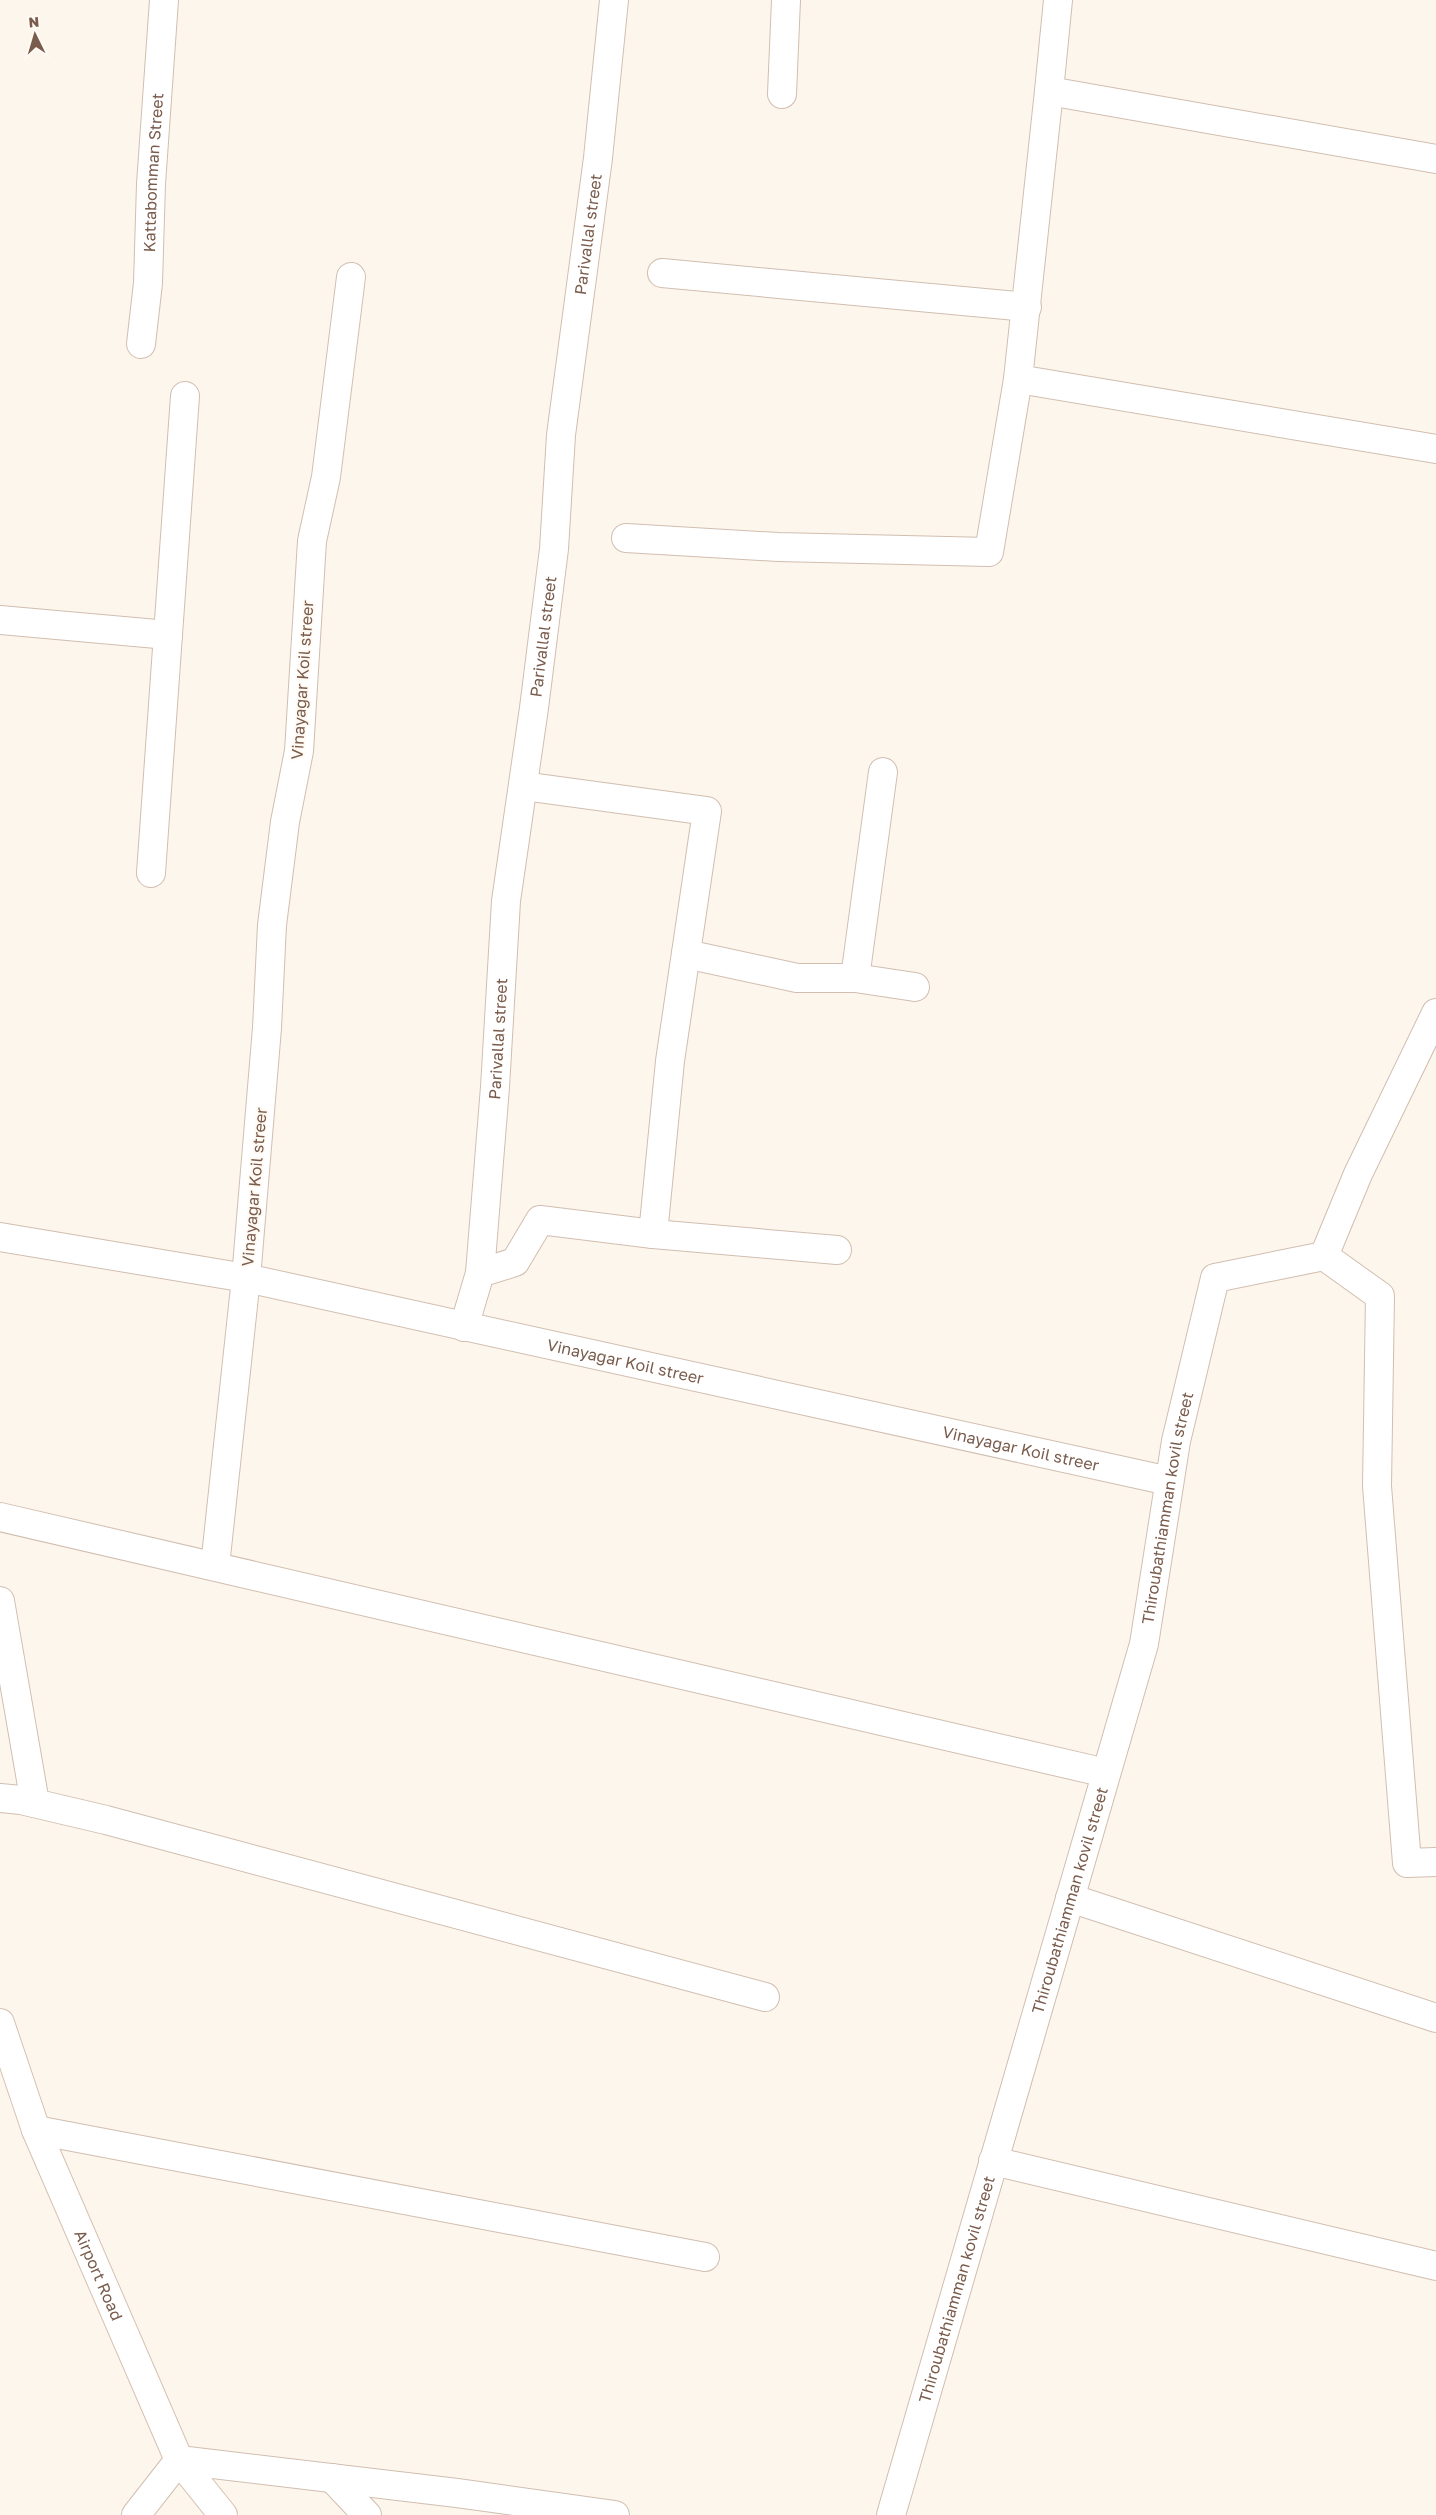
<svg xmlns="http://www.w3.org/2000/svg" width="1436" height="2515" font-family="'Golos Text',sans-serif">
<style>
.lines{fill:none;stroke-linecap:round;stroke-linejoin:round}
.street-casing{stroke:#d1beb0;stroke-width:30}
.secondary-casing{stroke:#d6c0b0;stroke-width:30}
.street{stroke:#fff;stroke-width:28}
.secondary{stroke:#fff;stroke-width:28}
.labels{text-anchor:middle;stroke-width:4;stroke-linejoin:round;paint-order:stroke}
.street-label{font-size:16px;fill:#7a5c4d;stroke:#fffaf3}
</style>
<rect width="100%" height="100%" fill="#fdf6ec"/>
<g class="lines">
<defs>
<g id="street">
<path d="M1058 0 1049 91 1436 159"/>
<path d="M782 94 786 0"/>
<path d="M662 273 1027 307"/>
<path id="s1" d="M351 277 326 477 312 541 299 751 285 822 272 925 267 1028 246 1278 1169 1481"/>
<path id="s2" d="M141 344 148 283 151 184 164 0"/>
<path d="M1018 379 1436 449"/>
<path d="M626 538 778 547 989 552 1018 379 1049 91"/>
<path d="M0 620 168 635"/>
<path d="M151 873 185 396"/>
<path d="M686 954 797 978H855L915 987"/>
<path d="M855 978 883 772"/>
<path d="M1436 1013 1358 1174 1324 1256 1380 1296 1377 1486 1407 1863 1436 1862"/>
<path d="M653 1234 837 1250"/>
<path d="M0 1237 246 1278 215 1566"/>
<path id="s3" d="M480 1273 495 1087 506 901 534 708 554 549 561 435 598 158 614 0"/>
<path d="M464 1327 480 1273 515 1262 540 1220 653 1234 670 1061 707 811 523 786"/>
<path d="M0 1517 1106 1773"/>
<path d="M0 1601 35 1803"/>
<path d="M0 1798 21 1800 106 1820 765 1997"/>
<path d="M1070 1898 1436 2018"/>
<path d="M36 2130 705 2257"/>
<path d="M993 2161 1436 2266"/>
<path d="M332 2478 367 2515"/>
<path d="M136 2515 179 2460 457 2493 615 2515"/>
<path id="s4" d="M891 2515 1144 1644 1176 1441 1215 1278 1324 1256"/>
</g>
<g id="secondary">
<path id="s5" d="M0 2023 36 2130 179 2460 223 2515"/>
</g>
</defs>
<use href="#street" class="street-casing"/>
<use href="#secondary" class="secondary-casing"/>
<use href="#street" class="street"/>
<use href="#secondary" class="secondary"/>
</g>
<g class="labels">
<g class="street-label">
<text dy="6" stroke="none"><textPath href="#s2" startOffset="172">Kattabomman Street</textPath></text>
<text dy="6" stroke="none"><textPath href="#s3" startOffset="1045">Parivallal street</textPath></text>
<text dy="6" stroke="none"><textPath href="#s3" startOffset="640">Parivallal street</textPath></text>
<text transform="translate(302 680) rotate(-86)" y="6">Vinayagar Koil streer</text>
<text dy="6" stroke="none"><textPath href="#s3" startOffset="235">Parivallal street</textPath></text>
<text transform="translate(254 1187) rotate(-85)" y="6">Vinayagar Koil streer</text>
<text dy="6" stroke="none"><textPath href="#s1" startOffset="1396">Vinayagar Koil streer</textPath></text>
<text dy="6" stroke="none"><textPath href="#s1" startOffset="1801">Vinayagar Koil streer</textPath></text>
<text dy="6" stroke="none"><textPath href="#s4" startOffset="1045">Thiroubathiamman kovil street</textPath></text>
<text dy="6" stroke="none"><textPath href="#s4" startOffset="640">Thiroubathiamman kovil street</textPath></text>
<text dy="6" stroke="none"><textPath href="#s5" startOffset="271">Airport Road</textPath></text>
<text dy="6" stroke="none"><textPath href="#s4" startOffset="235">Thiroubathiamman kovil street</textPath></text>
</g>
</g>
<g transform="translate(35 35) rotate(355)" stroke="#fffaf3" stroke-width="4" paint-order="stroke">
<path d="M0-4L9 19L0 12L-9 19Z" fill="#7a5c4d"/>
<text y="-8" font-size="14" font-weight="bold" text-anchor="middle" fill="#7a5c4d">N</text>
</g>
</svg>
